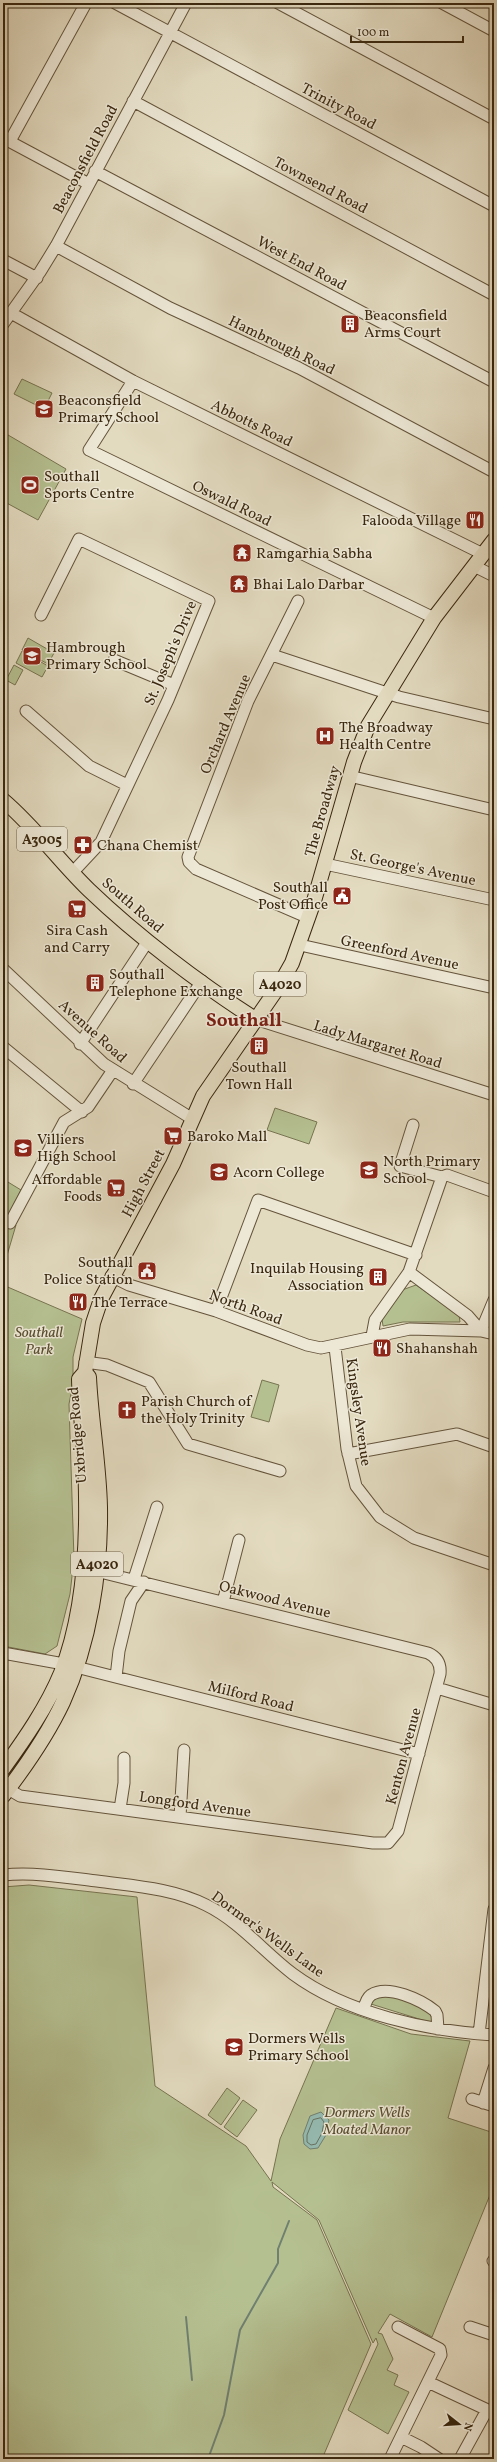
<svg xmlns="http://www.w3.org/2000/svg" width="497" height="2462" font-family="Vollkorn,serif">
<style>
.green{fill:#b5c091;stroke:#777450}
.water{fill:#95bbb2;stroke:#708071}
.lines{fill:none;stroke-linecap:round;stroke-linejoin:round}
.shore{stroke:#677160;stroke-width:1}
.stream{stroke:#708071;stroke-width:2}
.minor-casing{stroke:#64543b;stroke-width:13}
.major-casing{stroke:#39270f;stroke-width:16}
.minor{stroke:#ede8d6;stroke-width:11}
.major{stroke:#e3dbc0;stroke-width:14}
.labels{text-anchor:middle;stroke-width:3;stroke-linejoin:round;paint-order:stroke}
.shield{fill:#ede8d6;stroke:#6f614b;stroke-width:1}
.shield-label{font-size:14px;font-weight:bold;fill:#39270f}
.street-label{font-size:15px;fill:#39270f;stroke:#ede8d6}
.poi-label{font-size:15px;fill:#39270f;stroke:#ede8d6;text-anchor:start}
.park-label{font-size:15px;font-style:italic;fill:#584d30;stroke:#ede8d6}
.district-label{font-size:19px;font-weight:bold;fill:#7a1f14;stroke:#ede8d6}
</style>
<rect width="100%" height="100%" fill="#e3dbc0"/>
<filter id="stains"><feTurbulence type="fractalNoise" baseFrequency=".005" numOctaves="4"/><feColorMatrix values="0 0 0 0 .2 0 0 0 0 .09 0 0 0 0 .02 0 0 0 .5 -.17"/></filter>
<radialGradient id="worn" r=".72"><stop offset=".6" stop-color="#630" stop-opacity="0"/><stop offset="1" stop-color="#630" stop-opacity=".3"/></radialGradient>
<path class="green" d="M22 379 52 393 44 409 14 394Z
M3 432 66 469 38 520 3 501Z
M28 638 54 653 48 664 22 650Z
M22 651 48 666 42 677 16 663Z
M14 665 23 670 15 685 6 680Z
M275 1108 317 1122 309 1144 267 1130Z
M3 1179 21 1190 6 1220 16 1225 3 1269Z
M3 1285 82 1319 73 1357V1383L69 1404 74 1559 70 1594 57 1646 45 1654 3 1646Z
M416 1285 459 1315 460 1322H403L383 1326 382 1319 402 1290Z
M262 1380 279 1385 269 1422 251 1417Z
M40 1724 43 1729 3 1786V1773Z
M29 1885 137 1897 155 2086 246 2146 271 2181 280 2139 336 2008 411 2034 470 2041 448 2118 494 2133V2185L432 2337 390 2314 378 2333 382 2334 393 2359 387 2370 398 2375 394 2385 409 2392 388 2434 348 2410 378 2344 376 2338 373 2343 319 2220 272 2182 273 2187 317 2220 371 2344 322 2459H3V1887Z
M377 1996 400 1997 431 2011 432 2023 371 2004 372 1999Z
M227 2088 240 2098 221 2125 208 2115Z
M243 2100 257 2110 237 2137 224 2127Z"/>
<path class="water" d="M321 2112 329 2120 326 2135 318 2148 310 2149 304 2144 303 2135 310 2116Z"/>
<g class="lines">
<path class="shore" d="M321 2118 324 2122 322 2133 316 2144 311 2145 307 2142V2135L313 2120Z"/>
<path class="stream" d="M186 2317 192 2380
M208 2459 224 2415 240 2330 278 2263V2249L289 2221"/>
<defs>
<path id="minor" d="M115 3 494 206
M278 3 494 119
M442 3 494 31
M133 101 494 295
M3 138 89 184
M10 141 86 3
M95 171 494 382
M56 246 170 308 299 368 494 472
M3 260 37 278
M11 313 133 381 483 554
M3 324 40 272 56 246 186 3
M133 381 89 450 434 618
M474 566 494 576
M298 601 248 701 188 857 189 862 196 869 309 918
M41 615 79 539 209 601 168 700 101 842 73 872
M272 655 399 697 494 719
M114 660 174 685
M26 711 89 766 127 785
M349 776 494 810
M325 864 494 900
M300 945 494 988
M3 969 104 1064 191 1118
M255 1019 494 1095
M80 1044 148 941
M3 1047 82 1112
M133 1084 202 981
M413 1125 400 1166 442 1177
M10 1223 64 1122 88 1107 113 1070
M409 1272 468 1316 481 1331
M111 1276 129 1285 216 1311 307 1345 321 1348 410 1329 481 1331 494 1334
M216 1311 258 1200 416 1255
M481 1331 494 1300
M372 1336 375 1320 409 1272 442 1177 447 1175 494 1192
M335 1347 347 1449 356 1486 380 1517 414 1538 494 1565
M85 1362 107 1365 149 1382 188 1444 280 1471
M348 1454 457 1434 494 1447
M134 1579 157 1507
M223 1602 239 1540
M3 1653 64 1664
M76 1667 419 1754
M116 1677 119 1651 131 1601 144 1582
M437 1688 494 1705
M8 1789 20 1796 373 1843H388L398 1831 440 1674C441 1664 437 1657 428 1653L96 1571
M120 1809 124 1783V1758
M180 1817 184 1750
M3 1875C34 1872 65 1877 97 1881 133 1886 172 1888 206 1905 239 1921 264 1952 293 1974 347 2014 428 2031 494 2035
M364 2009C365 2004 367 1998 371 1995 388 1984 421 2000 435 2011L437 2015 438 2029
M479 2034 494 1909
M472 2099 494 2106
M483 2103 494 2068
M493 2261H494
M470 2327 494 2335
M428 2382 494 2413
M401 2437 421 2447 439 2459
M390 2459 441 2355 440 2349 398 2327
M460 2459 487 2410"/>
<path id="major" d="M3 800C35 827 59 861 89 890 137 936 199 983 255 1019
M85 1372 93 1323 101 1299 173 1164 203 1096 279 986 292 963 314 901 354 762 368 726 434 618 494 540
M3 1769C24 1740 47 1707 61 1673 82 1619 87 1555 86 1497 86 1457 80 1418 79 1379L85 1372
M3 1796C26 1766 47 1736 63 1702 90 1643 101 1571 100 1507 99 1463 91 1420 89 1377L85 1372"/>
</defs>
<use href="#minor" class="minor-casing"/>
<use href="#major" class="major-casing"/>
<use href="#minor" class="minor"/>
<use href="#major" class="major"/>
</g>
<defs>
<symbol id="building-square" viewBox="-11 -11 22 22"><rect x="-9" y="-9" width="18" height="18" rx="4" fill="#8f2418" stroke="#ede8d6"/><path d="M-4-6H4V6H1V3H-1V6H-4ZM-2.5-4.3h1.7v1.8h-1.7ZM.8-4.3h1.7v1.8H.8ZM-2.5-1h1.7V.8h-1.7ZM.8-1h1.7V.8H.8Z" fill="#fff"/></symbol>
<symbol id="school-square" viewBox="-11 -11 22 22"><rect x="-9" y="-9" width="18" height="18" rx="4" fill="#8f2418" stroke="#ede8d6"/><path d="M0-5L7-2L0 1L-7-2ZM-4 1L0 2.5L4 1V4Q0 6-4 4Z" fill="#fff"/></symbol>
<symbol id="stadium-square" viewBox="-11 -11 22 22"><rect x="-9" y="-9" width="18" height="18" rx="4" fill="#8f2418" stroke="#ede8d6"/><path d="M0-5a6.5 5 0 1 0 0 10a6.5 5 0 1 0 0-10ZM-3.5-1.8h7v3.6h-7Z" fill="#fff"/></symbol>
<symbol id="restaurant-square" viewBox="-11 -11 22 22"><rect x="-9" y="-9" width="18" height="18" rx="4" fill="#8f2418" stroke="#ede8d6"/><path d="M-5-6h1v4h1v-4h1v4h1v-4h1v5L-1.5 .5V6h-2V.5L-5-1ZM5-6V6H3V1.5H1.5Q1.5-4 5-6Z" fill="#fff"/></symbol>
<symbol id="temple-square" viewBox="-11 -11 22 22"><rect x="-9" y="-9" width="18" height="18" rx="4" fill="#8f2418" stroke="#ede8d6"/><path d="M0-6L5-2H3V0L6.5 2.5H4V6H1.5V3h-3V6H-4V2.5H-6.5L-3 0V-2H-5Z" fill="#fff"/></symbol>
<symbol id="hospital-square" viewBox="-11 -11 22 22"><rect x="-9" y="-9" width="18" height="18" rx="4" fill="#8f2418" stroke="#ede8d6"/><path d="M-5-5h3v3.5h4V-5h3V5h-3V1.5h-4V5h-3Z" fill="#fff"/></symbol>
<symbol id="pharmacy-square" viewBox="-11 -11 22 22"><rect x="-9" y="-9" width="18" height="18" rx="4" fill="#8f2418" stroke="#ede8d6"/><path d="M-2-6h4v4h4v4h-4v4h-4v-4h-4v-4h4Z" fill="#fff"/></symbol>
<symbol id="civic-square" viewBox="-11 -11 22 22"><rect x="-9" y="-9" width="18" height="18" rx="4" fill="#8f2418" stroke="#ede8d6"/><path d="M-.6-6.5H3V-4.5H.6V-3L4-1V1h2V6H-6V1h2V-1L-.6-3ZM-1.2 2.5V6h2.4V2.5Z" fill="#fff"/></symbol>
<symbol id="supermarket-square" viewBox="-11 -11 22 22"><rect x="-9" y="-9" width="18" height="18" rx="4" fill="#8f2418" stroke="#ede8d6"/><path d="M-6-5.5h2.5l.6 2H6L4.5 2H-2.5L-4.4-4H-6ZM-1.5 3.2a1.3 1.3 0 1 0 .1 0ZM3 3.2a1.3 1.3 0 1 0 .1 0Z" fill="#fff"/></symbol>
<symbol id="university-square" viewBox="-11 -11 22 22"><rect x="-9" y="-9" width="18" height="18" rx="4" fill="#8f2418" stroke="#ede8d6"/><path d="M0-5L7-2L0 1L-7-2ZM-4 1L0 2.5L4 1V4Q0 6-4 4Z" fill="#fff"/></symbol>
<symbol id="church-square" viewBox="-11 -11 22 22"><rect x="-9" y="-9" width="18" height="18" rx="4" fill="#8f2418" stroke="#ede8d6"/><path d="M-1.2-6h2.4v3.5h3.3v2.4h-3.3V6h-2.4V-.1h-3.3v-2.4h3.3Z" fill="#fff"/></symbol>
</defs>
<g fill-rule="evenodd">
<use href="#building-square" x="339" y="313" width="22" height="22"/>
<use href="#school-square" x="33" y="398" width="22" height="22"/>
<use href="#stadium-square" x="19" y="474" width="22" height="22"/>
<use href="#restaurant-square" x="464" y="509" width="22" height="22"/>
<use href="#temple-square" x="231" y="542" width="22" height="22"/>
<use href="#temple-square" x="228" y="573" width="22" height="22"/>
<use href="#school-square" x="21" y="645" width="22" height="22"/>
<use href="#hospital-square" x="314" y="725" width="22" height="22"/>
<use href="#pharmacy-square" x="72" y="834" width="22" height="22"/>
<use href="#civic-square" x="331" y="885" width="22" height="22"/>
<use href="#supermarket-square" x="66" y="898" width="22" height="22"/>
<use href="#building-square" x="84" y="972" width="22" height="22"/>
<use href="#building-square" x="248" y="1035" width="22" height="22"/>
<use href="#supermarket-square" x="162" y="1125" width="22" height="22"/>
<use href="#school-square" x="12" y="1137" width="22" height="22"/>
<use href="#school-square" x="358" y="1159" width="22" height="22"/>
<use href="#university-square" x="208" y="1161" width="22" height="22"/>
<use href="#supermarket-square" x="105" y="1177" width="22" height="22"/>
<use href="#civic-square" x="136" y="1260" width="22" height="22"/>
<use href="#building-square" x="367" y="1266" width="22" height="22"/>
<use href="#restaurant-square" x="67" y="1291" width="22" height="22"/>
<use href="#restaurant-square" x="371" y="1337" width="22" height="22"/>
<use href="#church-square" x="116" y="1399" width="22" height="22"/>
<use href="#school-square" x="223" y="2036" width="22" height="22"/>
</g>
<g class="labels">
<g class="shield">
<rect x="17" y="827" width="50" height="24" rx="3"/>
<rect x="254" y="972" width="52" height="24" rx="3"/>
<rect x="71" y="1552" width="52" height="24" rx="3"/>
</g>
<g class="shield-label">
<text x="42" y="844">A3005</text>
<text x="280" y="989">A4020</text>
<text x="97" y="1569">A4020</text>
</g>
<g class="street-label">
<text transform="translate(339 106) rotate(28)" y="5">Trinity Road</text>
<text transform="translate(85 159) rotate(-62)" y="5">Beaconsfield Road</text>
<text transform="translate(321 185) rotate(28)" y="5">Townsend Road</text>
<text transform="translate(302 263) rotate(28)" y="5">West End Road</text>
<text transform="translate(282 345) rotate(26)" y="5">Hambrough Road</text>
<text transform="translate(252 423) rotate(26)" y="5">Abbotts Road</text>
<text transform="translate(232 503) rotate(26)" y="5">Oswald Road</text>
<text transform="translate(170 653) rotate(-67)" y="5">St. Joseph's Drive</text>
<text transform="translate(225 724) rotate(-67)" y="5">Orchard Avenue</text>
<text transform="translate(322 811) rotate(-74)" y="5">The Broadway</text>
<text transform="translate(413 867) rotate(12)" y="5">St. George's Avenue</text>
<text transform="translate(133 905) rotate(41)" y="5">South Road</text>
<text transform="translate(400 952) rotate(12)" y="5">Greenford Avenue</text>
<text transform="translate(93 1031) rotate(42)" y="5">Avenue Road</text>
<text transform="translate(378 1044) rotate(17)" y="5">Lady Margaret Road</text>
<text transform="translate(143 1183) rotate(-62)" y="5">High Street</text>
<text transform="translate(246 1307) rotate(20)" y="5">North Road</text>
<text transform="translate(359 1412) rotate(82)" y="5">Kingsley Avenue</text>
<text transform="translate(77 1435) rotate(-95)" y="5">Uxbridge Road</text>
<text transform="translate(275 1599) rotate(14)" y="5">Oakwood Avenue</text>
<text transform="translate(251 1696) rotate(14)" y="5">Milford Road</text>
<text transform="translate(403 1756) rotate(-75)" y="5">Kenton Avenue</text>
<text transform="translate(195 1804) rotate(8)" y="5">Longford Avenue</text>
<text transform="translate(268 1934) rotate(36)" y="5">Dormer's Wells Lane</text>
</g>
<g class="poi-label">
<text x="364" y="320">Beaconsfield<tspan x="364" dy="17">Arms Court</tspan></text>
<text x="58" y="405">Beaconsfield<tspan x="58" dy="17">Primary School</tspan></text>
<text x="44" y="481">Southall<tspan x="44" dy="17">Sports Centre</tspan></text>
<text x="461" y="525" text-anchor="end">Falooda Village</text>
<text x="256" y="558">Ramgarhia Sabha</text>
<text x="253" y="589">Bhai Lalo Darbar</text>
<text x="46" y="652">Hambrough<tspan x="46" dy="17">Primary School</tspan></text>
<text x="339" y="732">The Broadway<tspan x="339" dy="17">Health Centre</tspan></text>
<text x="97" y="850">Chana Chemist</text>
<text x="328" y="892" text-anchor="end">Southall<tspan x="328" dy="17">Post Office</tspan></text>
<text x="77" y="935" text-anchor="middle">Sira Cash<tspan x="77" dy="17">and Carry</tspan></text>
<text x="109" y="979">Southall<tspan x="109" dy="17">Telephone Exchange</tspan></text>
<text x="259" y="1072" text-anchor="middle">Southall<tspan x="259" dy="17">Town Hall</tspan></text>
<text x="187" y="1141">Baroko Mall</text>
<text x="37" y="1144">Villiers<tspan x="37" dy="17">High School</tspan></text>
<text x="383" y="1166">North Primary<tspan x="383" dy="17">School</tspan></text>
<text x="233" y="1177">Acorn College</text>
<text x="102" y="1184" text-anchor="end">Affordable<tspan x="102" dy="17">Foods</tspan></text>
<text x="133" y="1267" text-anchor="end">Southall<tspan x="133" dy="17">Police Station</tspan></text>
<text x="364" y="1273" text-anchor="end">Inquilab Housing<tspan x="364" dy="17">Association</tspan></text>
<text x="92" y="1307">The Terrace</text>
<text x="396" y="1353">Shahanshah</text>
<text x="141" y="1406">Parish Church of<tspan x="141" dy="17">the Holy Trinity</tspan></text>
<text x="248" y="2043">Dormers Wells<tspan x="248" dy="17">Primary School</tspan></text>
</g>
<g class="park-label">
<text x="39" y="1337">Southall<tspan x="39" dy="17">Park</tspan></text>
<text x="367" y="2117">Dormers Wells<tspan x="367" dy="17">Moated Manor</tspan></text>
</g>
<g class="district-label">
<text x="244" y="1026">Southall</text>
</g>
</g>
<rect width="497" height="2462" fill="none" stroke="#e3dbc0" stroke-width="16"/>
<rect x="4" y="4" width="489" height="2454" fill="none" stroke="#39270f" stroke-width="2"/>
<rect x="8" y="8" width="481" height="2446" fill="none" stroke="#39270f"/>
<g transform="translate(459 2424) rotate(107)" stroke="#ede8d6" stroke-width="3" paint-order="stroke">
<path d="M0-3L7 15L0 10L-7 15Z" fill="#39270f"/>
<text y="-6" font-size="11" font-weight="bold" text-anchor="middle" fill="#39270f">N</text>
</g>
<path d="M351 36v6h112v-6" fill="none" stroke="#39270f" stroke-width="2"/>
<text x="357" y="36" font-size="12" fill="#39270f" stroke="#ede8d6" stroke-width="3" paint-order="stroke">100 m</text>
<rect width="100%" height="100%" filter="url(#stains)"/>
<rect width="100%" height="100%" fill="url(#worn)"/>
</svg>
